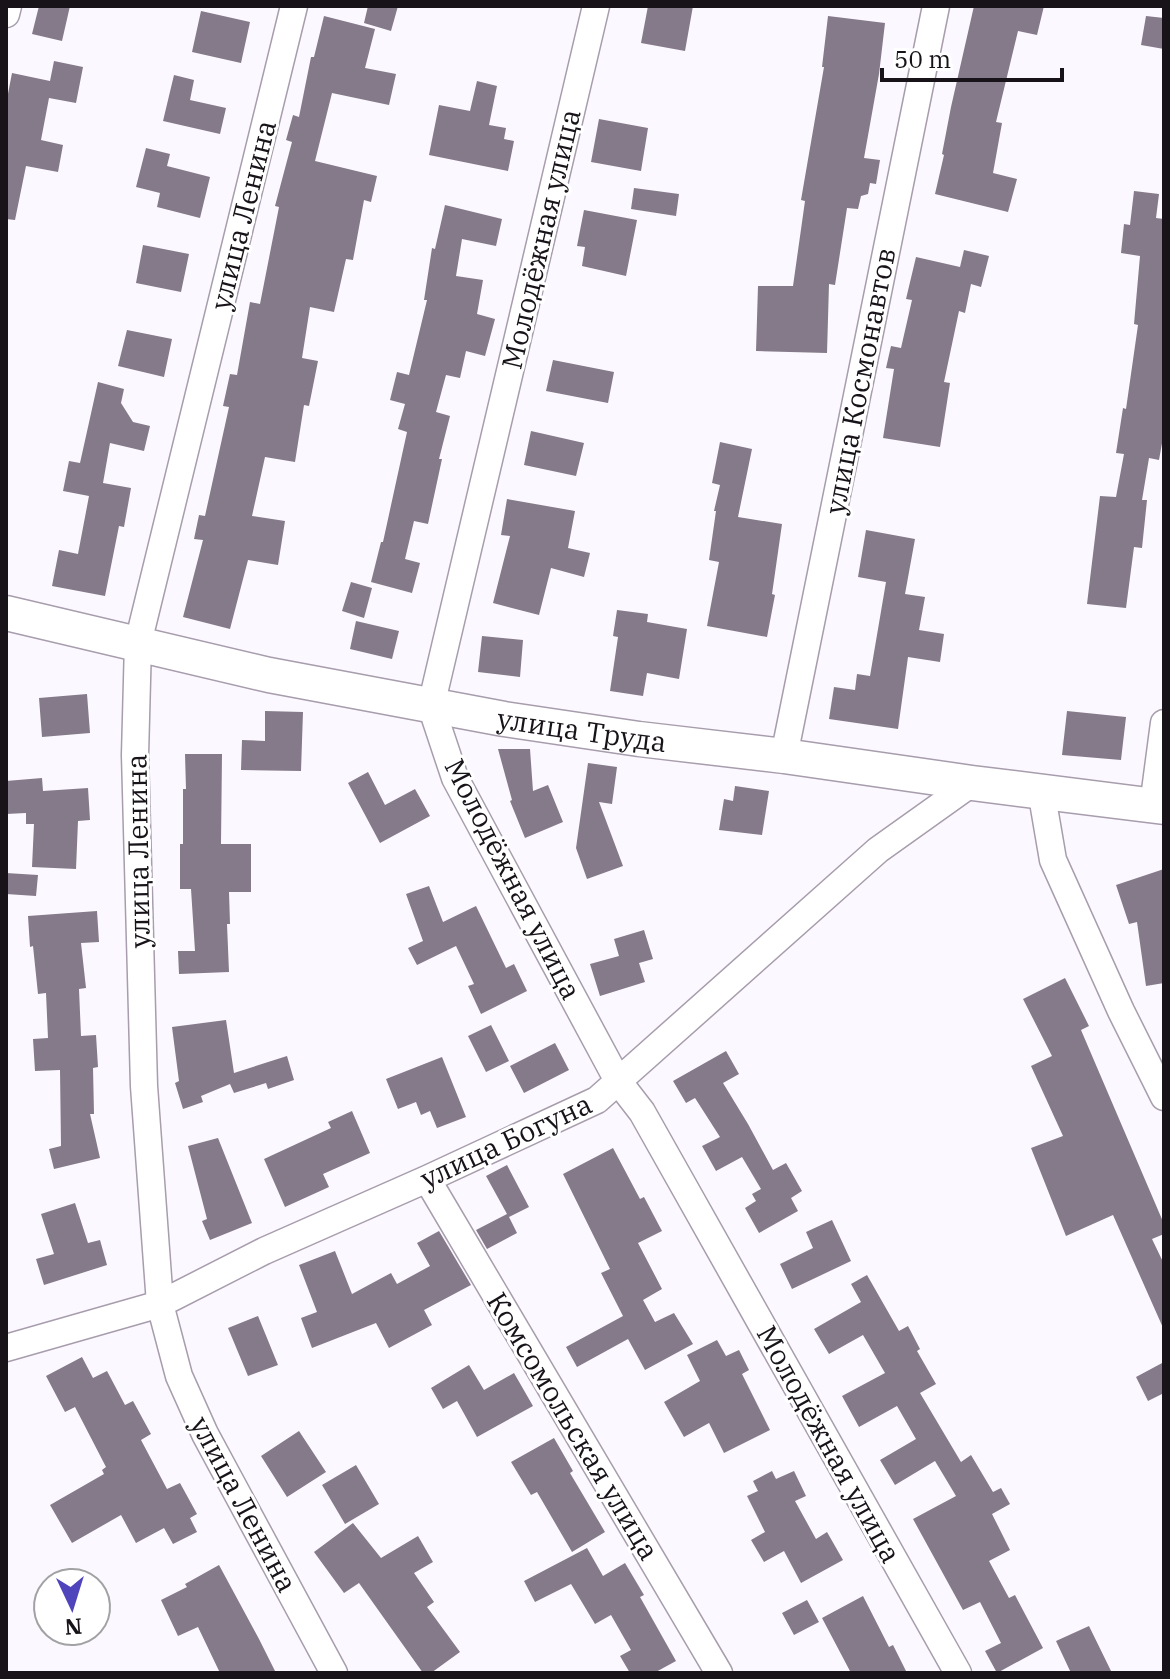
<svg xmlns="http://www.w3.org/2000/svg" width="1170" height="1679" font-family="'IBM Plex Serif',serif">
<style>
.building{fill:#847a89}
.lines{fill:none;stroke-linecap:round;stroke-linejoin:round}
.minor-casing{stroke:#a79dad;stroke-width:29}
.tertiary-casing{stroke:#a79dad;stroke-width:37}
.minor{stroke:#fff;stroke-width:26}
.tertiary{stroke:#fff;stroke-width:34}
.labels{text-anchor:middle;stroke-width:6;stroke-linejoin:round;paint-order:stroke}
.street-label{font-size:28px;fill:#171319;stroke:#fff}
</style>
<rect width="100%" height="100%" fill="#fcf8ff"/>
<path class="building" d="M39 6H70L62 41 32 34Z
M368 6H398L391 31 364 23Z
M648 6H693L685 51 641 43Z
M974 6H1044L1037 35 1018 31 996 122 1002 123 993 173 1017 179 1008 212 935 194 944 155 942 154 951 107Z
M201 11 250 22 241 63 192 52Z
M324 16 375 29 365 68 396 74 389 105 332 93 315 161 377 176 371 202 364 200 353 260 346 259 334 312 310 307 302 358 318 361 309 406 304 405 295 462 265 457 252 516 285 521 278 565 248 560 230 629 183 617 203 540 194 539 199 515 205 516 229 407 223 406 230 374 237 375 250 302 260 304 279 207 275 206 292 142 286 140 293 115 299 117 311 57H314Z
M828 16 885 23 879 74 864 158 880 160 876 184 870 183 868 194 861 196 858 209 847 208 835 285 829 284 827 353 756 351 758 286H793L805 201 801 200 824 67H822Z
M1146 16 1164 18V49L1141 45Z
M54 61 83 67 76 103 49 98 41 140 63 145 58 172 26 166 15 220 6 219V104L12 73 50 81Z
M174 75 194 80 190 100 226 108 220 134 163 121Z
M477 81 497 86 489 125 506 128 504 139 514 141 508 171 429 155 439 105 470 111Z
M599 119 648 128 641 171 591 162Z
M146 148 170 154 167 166 210 177 200 218 157 207 160 193 136 187Z
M634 188 679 194 676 216 631 209Z
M1134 191 1159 194 1156 218 1164 219V432L1159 460 1149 458 1142 500H1147L1142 548 1134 547 1126 608 1087 604 1100 496 1116 497 1124 454 1116 453 1123 408 1126 409 1138 325 1134 324 1140 256 1121 253 1124 224 1130 225Z
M445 205 502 219 496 246 462 239 456 276 483 280 477 314 495 319 485 356 466 351 460 378 446 375 436 412 450 416 439 459H442L428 524 414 521 405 559 420 563 412 593 371 582 381 542H383L407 432 398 429 405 404 390 400 397 372 409 375 427 300H424L432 248 435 249Z
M584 210 637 220 626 276 582 266 585 247 577 246Z
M143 245 189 254 181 292 136 283Z
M964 250 989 256 981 287 971 284 965 313 959 311 944 382 950 383 940 447 883 438 894 369 886 368 891 346 901 348 912 300 906 299 916 257 960 267Z
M127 330 172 339 164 377 118 366Z
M553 360 614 372 608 403 546 391Z
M98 382 124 389 121 403 133 422 150 426 144 451 110 443 103 483 131 488 124 527 119 526 105 596 52 586 59 550 78 554 89 496 63 491 69 461 80 463Z
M531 431 584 443 576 476 524 465Z
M720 442 752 449 738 517 782 524 772 594 775 595 767 637 707 626 719 562 709 560 716 511H714L720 485 712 483Z
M507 499 575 511 568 548 590 553 584 577 551 568 539 615 493 603 510 536 501 535Z
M866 530 915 539 905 594 925 597 919 630 944 634 940 662 908 657 898 729 829 719 834 687 855 690 857 674 870 676 886 582 858 577Z
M351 582 372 588 364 618 342 611Z
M617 610 648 614 647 622 687 629 679 679 647 673 643 696 610 691 618 637 613 636Z
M356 621 399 631 392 659 350 649Z
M482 636 523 640 520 677 478 672Z
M87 694 90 733 42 737 39 698Z
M265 711 303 712 301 771 241 770 242 740 265 741Z
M1067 711 1126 717 1121 760 1062 755Z
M498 749H530L533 791 548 785 563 822 525 838 510 801 512 800Z
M185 754H222L221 844H251V892H229L230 924H227L229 972 179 974 178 951H195L191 889H180V844H183V789H186Z
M588 763 617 767 612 804 599 802 623 866 587 879 576 848Z
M368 772 385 805 415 789 430 816 380 843 348 783Z
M42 778 43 791 88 788 90 820 78 821 76 869 32 867 34 824H26V813L6 814V781Z
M735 786 769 791 762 835 719 830 724 799 733 801Z
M1164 869V983L1146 986 1137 922 1129 924 1116 885Z
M6 873 38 875 36 896 6 894Z
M429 886 443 922 476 906 506 968 514 964 527 991 481 1014 468 986 474 984 456 946 417 965 408 948 423 941 406 894Z
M97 911 99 942 81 943 86 988 79 989 81 1036 96 1035 98 1067 93 1068 94 1114H90L100 1158 54 1169 49 1149 61 1146 60 1070 35 1071 33 1039 48 1038 46 993 38 994 33 946 30 947 28 916Z
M644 930 653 959 639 963 645 982 600 996 590 964 619 956 614 939Z
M1065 978 1089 1026 1081 1030 1164 1224V1234L1152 1239 1164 1264V1330L1113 1215 1066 1236 1031 1148 1063 1136 1031 1066 1052 1056 1023 999Z
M226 1020 234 1073 287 1056 294 1080 268 1089 266 1083 234 1093 230 1084 201 1096 203 1102 183 1109 175 1083 179 1081 172 1027Z
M491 1025 509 1061 486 1072 468 1036Z
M555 1043 569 1070 524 1093 510 1066Z
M726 1051 739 1074 723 1083 748 1124 773 1170 786 1163 802 1191 791 1198 798 1211 759 1233 745 1208 756 1201 752 1194 761 1189 742 1157 716 1171 702 1146 720 1137 695 1098 686 1103 673 1081Z
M442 1057 466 1117 437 1128 430 1111 421 1115 416 1102 398 1109 386 1079Z
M352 1111 370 1153 323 1174 329 1187 285 1207 264 1159 331 1128 328 1122Z
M218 1138 252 1223 210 1240 202 1221 207 1219 188 1146Z
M613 1148 640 1199 644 1197 662 1231 638 1243 662 1289 643 1300 655 1322 674 1313 693 1344 645 1370 628 1339 577 1367 566 1347 623 1316 601 1273 610 1269 563 1174Z
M507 1165 529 1207 509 1217 517 1233 487 1249 476 1230 507 1214 486 1176Z
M75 1203 88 1243 100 1240 107 1265 44 1285 36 1259 54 1254 41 1214Z
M832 1220 851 1261 792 1289 780 1264 813 1248 806 1232Z
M439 1231 471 1285 424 1310 432 1325 389 1348 376 1323 312 1348 301 1318 317 1312 299 1265 335 1251 352 1294 391 1273 397 1284 430 1266 417 1243Z
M867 1275 899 1331 908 1326 920 1349 917 1351 936 1384 920 1393 961 1462 971 1455 993 1492 1001 1488 1010 1504 992 1514 1010 1550 989 1561 1009 1598 1015 1595 1043 1648 997 1673 985 1651 1001 1643 980 1602 963 1610 913 1519 956 1496 935 1461 895 1485 880 1460 916 1439 897 1406 859 1427 842 1396 885 1373 863 1335 829 1354 814 1329 861 1302 851 1284Z
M258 1316 278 1365 248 1376 228 1328Z
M717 1340 726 1356 739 1350 749 1370 742 1374 770 1430 724 1453 709 1423 684 1437 664 1402 700 1381 687 1355Z
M82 1357 93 1378 107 1371 125 1405 133 1401 151 1434 141 1440 167 1489 180 1483 197 1514 190 1518 197 1532 173 1544 164 1528 136 1543 121 1515 72 1543 50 1505 104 1474 102 1470 106 1467 75 1407 65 1412 46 1376Z
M1164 1362V1393L1148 1401 1136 1377Z
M469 1365 484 1390 514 1373 533 1406 477 1437 457 1401 443 1409 431 1388Z
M299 1431 326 1472 287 1497 261 1456Z
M554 1438 573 1471 570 1473 605 1532 572 1552 537 1492 531 1495 511 1462Z
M356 1465 379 1504 345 1524 322 1485Z
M772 1471 776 1479 794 1471 806 1496 795 1501 816 1539 827 1532 843 1560 801 1583 784 1551 764 1562 751 1540 765 1532 747 1496 758 1491 753 1481Z
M353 1523 381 1558 418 1536 433 1562 414 1573 434 1602 427 1607 460 1652 431 1673H423L359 1583 344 1593 314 1552Z
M587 1548 603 1576 625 1563 644 1595 640 1597 676 1661 654 1673H630L620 1656 631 1650 611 1615 595 1624 571 1584 535 1602 524 1581Z
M219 1565 259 1639 276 1673H220L198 1627 178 1636 161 1600 187 1587 185 1584Z
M863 1596 889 1647 893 1645 907 1673H851L822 1618Z
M807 1600 819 1622 794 1635 782 1613Z
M1089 1626 1112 1673H1071L1056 1641Z"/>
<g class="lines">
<defs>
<path id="minor" d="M294 6 138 643 135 755 144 1086 160 1304 179 1376 205 1434 334 1673
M596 6 431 706 455 778 618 1081 642 1112 958 1673
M6 14 8 6
M784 756 936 6
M1041 790 1053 860 1121 1011 1164 1097
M1153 806 1164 723
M427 1179 719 1673
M6 1348 160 1304 264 1251 427 1179 597 1100 878 850 972 783"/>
<g id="tertiary">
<path id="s1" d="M6 613 269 675 504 719 639 739 784 756 972 783 1164 807"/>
</g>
</defs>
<use href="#minor" class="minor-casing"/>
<use href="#tertiary" class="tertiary-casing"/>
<use href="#minor" class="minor"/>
<use href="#tertiary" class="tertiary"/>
</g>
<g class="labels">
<g class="street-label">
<text transform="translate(243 215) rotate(-76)" y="10">улица Ленина</text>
<text transform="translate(541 239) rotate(-77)" y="10">Молодёжная улица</text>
<text transform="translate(860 381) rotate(-79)" y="10">улица Космонавтов</text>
<text dy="10" stroke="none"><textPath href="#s1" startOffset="588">улица Труда</textPath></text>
<text transform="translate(138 851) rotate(-91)" y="10">улица Ленина</text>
<text transform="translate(513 879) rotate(63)" y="10">Молодёжная улица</text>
<text transform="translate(506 1141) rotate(-25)" y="10">улица Богуна</text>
<text transform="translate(573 1426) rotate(59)" y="10">Комсомольская улица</text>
<text transform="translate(829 1444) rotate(61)" y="10">Молодёжная улица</text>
<text transform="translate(244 1504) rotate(62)" y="10">улица Ленина</text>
</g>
</g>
<rect width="1170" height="1679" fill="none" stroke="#171319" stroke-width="16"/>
<g transform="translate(72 1607) rotate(176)"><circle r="38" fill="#ffffff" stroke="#a2a1a3" stroke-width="2"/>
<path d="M0-6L14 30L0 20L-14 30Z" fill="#4f44bb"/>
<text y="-12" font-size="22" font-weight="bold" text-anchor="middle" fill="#171319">N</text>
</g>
<path d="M882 68v12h180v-12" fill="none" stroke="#171319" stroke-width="4"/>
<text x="894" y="68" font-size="24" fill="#171319" stroke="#ffffff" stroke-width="6" paint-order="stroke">50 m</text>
</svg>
